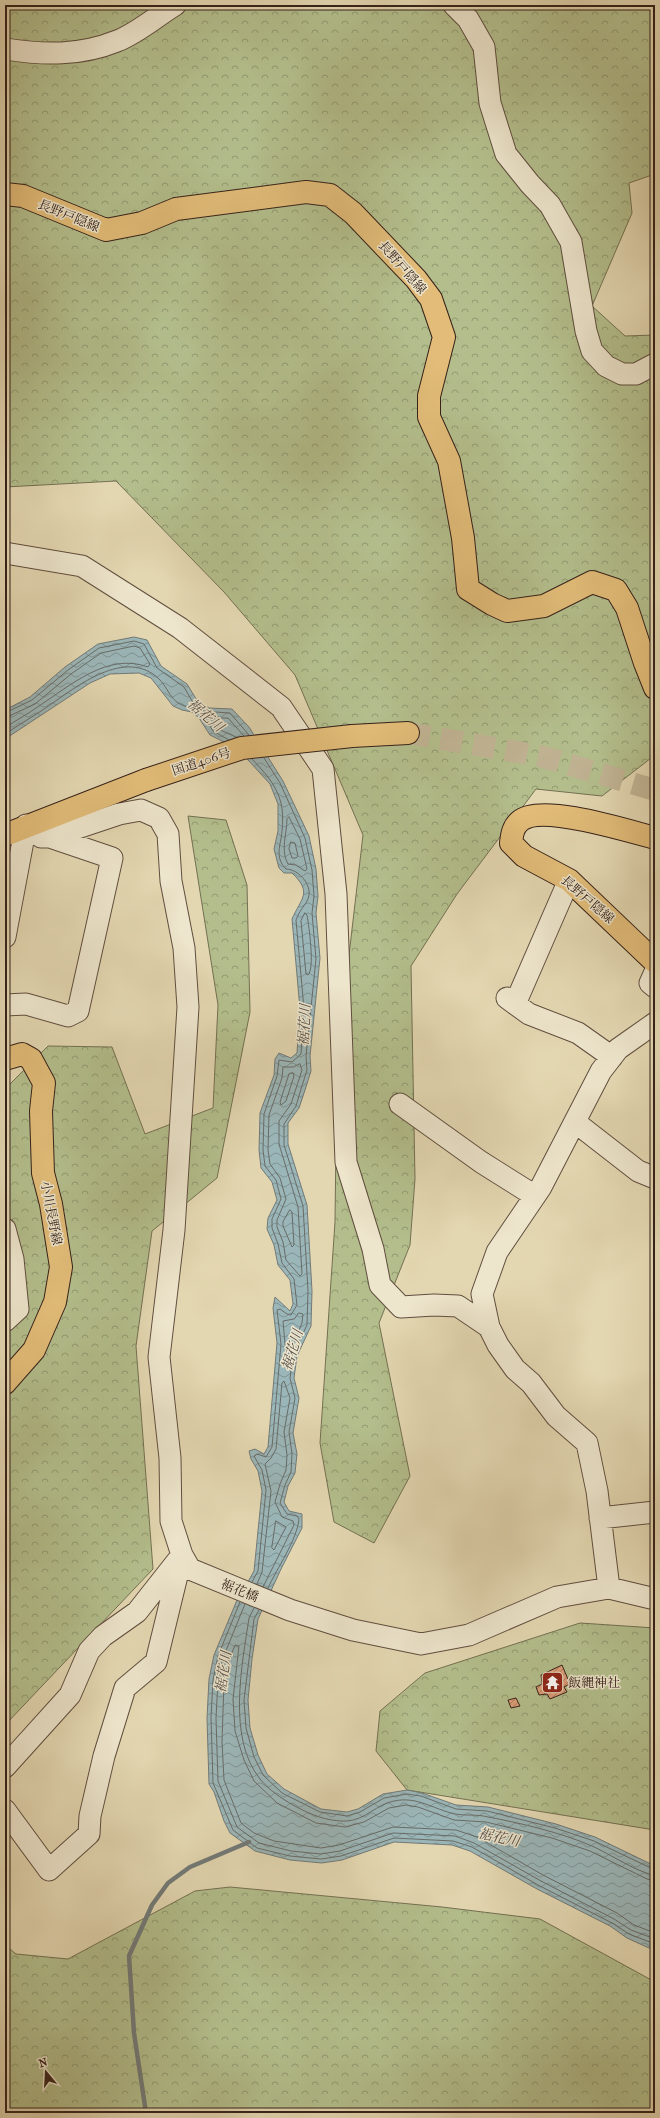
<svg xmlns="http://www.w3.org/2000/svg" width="660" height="2118" font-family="'IM FELL French Canon','Noto Serif JP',serif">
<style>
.forest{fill:url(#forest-crowns);stroke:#747052}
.water{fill:url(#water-waves);stroke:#727a78}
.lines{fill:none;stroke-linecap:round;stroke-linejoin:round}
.shore{stroke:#686c68;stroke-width:1}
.stream{stroke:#727a78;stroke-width:4.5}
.building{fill:url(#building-hatch);stroke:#352119}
.highway-tunnel{stroke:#c0b393;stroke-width:22;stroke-dasharray:22 11;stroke-linecap:butt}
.minor-casing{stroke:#604e3f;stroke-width:23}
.major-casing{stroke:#352119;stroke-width:24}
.highway-casing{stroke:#352119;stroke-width:24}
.minor{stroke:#ede5cc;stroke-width:21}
.major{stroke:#e2bc78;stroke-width:22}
.highway{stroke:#e2bc78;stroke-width:22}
.highway-bridge-casing{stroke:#352119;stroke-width:24;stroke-linecap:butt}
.highway-bridge{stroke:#e2bc78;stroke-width:22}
.labels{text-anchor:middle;stroke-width:3;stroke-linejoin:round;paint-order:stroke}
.street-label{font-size:13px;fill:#352119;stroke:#ede5cc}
.poi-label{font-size:13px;fill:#352119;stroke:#ede5cc;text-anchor:start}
.water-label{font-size:14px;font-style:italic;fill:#544e49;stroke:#ede5cc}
</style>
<defs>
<pattern id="forest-crowns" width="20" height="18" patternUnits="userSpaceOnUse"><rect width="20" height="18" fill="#b3be8c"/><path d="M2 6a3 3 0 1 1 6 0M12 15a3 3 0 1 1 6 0" fill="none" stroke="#929a72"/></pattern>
<pattern id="water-waves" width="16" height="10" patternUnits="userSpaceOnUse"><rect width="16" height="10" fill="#9bb6b8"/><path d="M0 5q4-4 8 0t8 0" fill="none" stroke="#7f9495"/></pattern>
<pattern id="building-hatch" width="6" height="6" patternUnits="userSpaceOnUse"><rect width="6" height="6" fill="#dd9e78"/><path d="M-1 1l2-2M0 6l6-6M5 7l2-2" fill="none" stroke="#b48062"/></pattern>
</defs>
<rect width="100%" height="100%" fill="#e3d7b1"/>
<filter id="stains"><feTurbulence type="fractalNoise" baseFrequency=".005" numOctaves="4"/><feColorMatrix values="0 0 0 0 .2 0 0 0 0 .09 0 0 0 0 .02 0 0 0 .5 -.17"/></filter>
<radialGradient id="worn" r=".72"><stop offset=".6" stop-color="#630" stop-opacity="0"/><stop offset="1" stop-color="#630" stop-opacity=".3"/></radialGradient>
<path class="forest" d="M5 5H655V169L652 175 629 183 632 213 592 306 625 336 655 335V755L602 796 536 789 457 894 411 966 415 1179 410 1245 379 1323 410 1476 374 1543 334 1522 320 1443 335 1222 337 1058 363 835 295 675 224 592 116 481 5 487Z
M188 816 226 820 247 885 250 1012 217 1178 152 1231 136 1346 153 1569 5 1725V1089L48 1046 112 1047 145 1134 213 1108 218 1005Z
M580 1623 655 1628V1830L407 1790 376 1751 380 1711 425 1673Z
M230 1887 442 1907 540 1919 655 1982V2113H5V1945L16 1954 68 1959 195 1891Z"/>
<path class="water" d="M134 637 147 640 161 666 187 684 198 702 209 708 232 709 249 727 283 781 309 836 316 869 318 896 316 913 320 958 310 1056 311 1071 305 1090 299 1108 288 1123V1144L307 1205 312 1291 311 1326 297 1356 294 1378 299 1398 293 1433 297 1454 295 1473 288 1486 284 1502 289 1511 302 1514V1528L281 1569 258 1619 252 1659 248 1700 250 1728 258 1755 267 1774 284 1789 321 1809 347 1812 358 1809 383 1794 407 1790 422 1793 456 1805 488 1807 556 1824 595 1837 655 1866V1948H649L627 1938 610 1926 537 1889 470 1851 452 1845 394 1842 342 1860 322 1863 290 1860 255 1851 230 1833 224 1821 214 1792 209 1784 207 1718 209 1679 214 1655 240 1593 243 1591 254 1571 262 1491 258 1471 251 1459 249 1451 255 1449 264 1454 268 1447 277 1343 273 1308 275 1297 290 1311 293 1304 290 1280 278 1265 274 1245 267 1229 268 1218 277 1200 272 1182 261 1168 259 1150 260 1113 274 1075 275 1059 279 1053 291 1058 297 1053 300 1009 292 919C301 898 313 893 292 873H284L279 868 274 849 278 831V804L270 784 238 749 210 735 199 718 192 712 182 710 173 706 151 678 139 673 110 674 90 683 5 739V710L30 697 65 667 98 644Z"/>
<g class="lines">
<path class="shore" d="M5 713 32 700 68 670 99 648 134 641 144 644 157 668 184 687 195 706 193 708C166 704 172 687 153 674 117 650 69 693 41 711 29 719 17 726 5 734
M5 718 35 704 71 674 101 653 134 646 140 648 150 664 148 667C108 652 71 685 39 706 28 714 16 720 5 728
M236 737 216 728 211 718H228L244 736
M229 740 213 731 201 711 230 713 249 735
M264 758 280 783 305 838 312 870 314 896 312 913 316 959 306 1056 307 1070 301 1089 296 1106 284 1124V1145L303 1206 308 1291 307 1325 293 1355 290 1378 295 1398 289 1432 292 1454 291 1472 285 1485 280 1503 287 1514 297 1516 299 1519C297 1540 277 1568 268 1588
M289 817 300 839 307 869 305 871 296 865 288 864C280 850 287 834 287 819Z
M291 842 295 843 298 856 296 858H292L289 849Z
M305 913 307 915C309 927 315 968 308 975L306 974 301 921Z
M300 1064 302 1070 291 1104 279 1121V1144L298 1207 302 1274 300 1276 286 1260 283 1242 277 1227V1220L286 1199 280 1178 270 1164 268 1150 269 1115 282 1078 283 1067H293Z
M293 1073 294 1076 286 1101 281 1105 280 1102 289 1074Z
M290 1210 292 1212 294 1245 292 1247 283 1226V1222Z
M299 1313 303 1314 302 1323 289 1354 286 1355 283 1321 294 1319Z
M276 1521 286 1527 274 1550 272 1548Z
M252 1582 258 1571 266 1490 262 1470 254 1456 257 1454 266 1457 272 1447 281 1344 277 1310 280 1309 287 1314 291 1315 297 1305 294 1279 282 1263 278 1244 272 1228V1219L281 1199 276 1180 265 1166 263 1150 264 1114 277 1076 279 1060 292 1062 301 1054 304 1009 296 920C300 910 303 908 307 901 315 887 299 869 286 869 274 857 281 845 282 831 283 823 283 811 281 803 276 784 265 773 252 759
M257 1584 262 1572 271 1491 265 1464 271 1458 276 1449 282 1383 284 1381 290 1398 284 1432 287 1455 286 1470 280 1484 275 1502 282 1517 293 1521 294 1525 263 1587
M240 1602 218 1656 213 1680 211 1718 213 1783 233 1830 257 1848 290 1856 321 1859 341 1856 394 1838 453 1841 472 1847 538 1885 612 1923 629 1934 655 1944
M245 1604 223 1658 218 1680 216 1718 218 1781 237 1827 259 1843 291 1851 321 1854 340 1851 393 1833 455 1836 474 1843 541 1881 614 1919 631 1930 655 1939
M254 1608 249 1618C242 1665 227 1738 260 1779 269 1790 281 1798 293 1805 309 1814 328 1822 347 1821 365 1820 377 1804 394 1801 417 1796 433 1809 455 1814 466 1816 477 1814 488 1817 521 1823 562 1833 592 1846 608 1853 640 1874 655 1875
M259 1610 254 1619 244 1700 246 1728 254 1757 263 1775 282 1793 320 1812 347 1816 360 1812 384 1798 407 1794 421 1796 456 1809 487 1811 555 1828 594 1841 655 1870
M655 1881 647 1879 590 1851 552 1838 486 1822 454 1820 418 1807 406 1805 389 1808 364 1822 345 1827 316 1823 277 1803 254 1781 244 1760 235 1731 233 1699 239 1646 235 1645 229 1660 224 1681 222 1742 224 1780 241 1823 254 1833 274 1841 321 1848 339 1845 393 1827 456 1830 477 1837 543 1875 617 1913 634 1925 655 1933"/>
<path class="stream" d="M146 2113 134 2033 129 1956 152 1905 168 1883 190 1867 249 1842"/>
</g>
<path class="building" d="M562 1665 570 1684 564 1687 567 1692 550 1699 547 1694 539 1695 536 1687 542 1684 541 1675Z
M516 1698 520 1706 511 1708 508 1700Z"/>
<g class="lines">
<path class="highway-tunnel" d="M408 733 540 756 655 790"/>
<defs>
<path id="minor" d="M454 5 468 19 484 47 490 103 506 154 530 184 550 205 571 242 586 331 592 351 606 366 622 374H636L655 364
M5 49C44 55 80 56 117 41 136 34 157 16 175 5
M5 553 82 566 180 628 281 707 323 769 336 894 346 1162 373 1249 380 1285 401 1307 434 1305 458 1306 489 1327
M5 937 26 825 41 837H50L119 814 141 810 159 818 168 834 171 881 184 948 188 1007 174 1230 159 1357 170 1458 171 1521 182 1555 190 1569 290 1610 353 1630 421 1644 469 1635 557 1597 609 1588 655 1599
M655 972 650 983 655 987
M507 998 529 1014 578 1033 612 1057
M515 1004 569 880
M5 1005 26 1004 68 1016 78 1011 112 858 50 837
M400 1104 481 1162 535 1196
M575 1122 638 1171 655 1178
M5 1229 13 1259 18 1309 5 1321
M600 1518 655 1512
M609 1588 597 1491 587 1443 556 1416 531 1383 515 1369 498 1345 489 1327 482 1294 497 1252 541 1187 601 1071 618 1049 655 1023
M5 1767 70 1695 89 1651 103 1636 137 1612 178 1560
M5 1810 49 1870 89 1834 90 1816 104 1756 125 1688 156 1662 182 1555"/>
<path id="major" d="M5 194 23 196 106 230 142 223 176 209 306 192 330 195 353 213 416 279 431 299 444 337 429 396V417L449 461 463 538 468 589 492 604 507 611 544 606 592 582 616 590 627 608 645 663 655 688
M655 838C628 831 541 803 520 821 513 827 512 834 511 843L524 856 569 880 655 962
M5 1059 22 1054 31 1059 44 1083 41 1111 43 1173 51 1204 61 1267 55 1302 34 1350 5 1383"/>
<path id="highway" d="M352 736 408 733
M5 835 146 780"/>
</defs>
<use href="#minor" class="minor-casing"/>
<use href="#major" class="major-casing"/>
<use href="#highway" class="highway-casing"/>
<use href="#minor" class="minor"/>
<use href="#major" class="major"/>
<use href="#highway" class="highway"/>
<defs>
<path id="highway-bridge" d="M146 780 242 748 352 736"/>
</defs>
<use href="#highway-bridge" class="highway-bridge-casing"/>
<use href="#highway-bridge" class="highway-bridge"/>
</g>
<defs>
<symbol id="temple-square" viewBox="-11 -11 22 22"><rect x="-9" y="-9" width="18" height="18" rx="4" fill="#8f2418" stroke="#ede5cc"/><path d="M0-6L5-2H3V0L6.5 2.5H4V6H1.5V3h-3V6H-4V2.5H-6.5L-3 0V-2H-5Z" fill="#fff"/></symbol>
</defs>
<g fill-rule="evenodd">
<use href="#temple-square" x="540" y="1670" width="25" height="25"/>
</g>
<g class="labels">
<g class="street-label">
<text transform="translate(69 215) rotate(22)" y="5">長野戸隠線</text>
<text transform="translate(403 267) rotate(49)" y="5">長野戸隠線</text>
<text transform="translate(201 761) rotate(-18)" y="5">国道406号</text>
<text transform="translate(588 899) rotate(41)" y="5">長野戸隠線</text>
<text transform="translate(52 1213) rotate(79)" y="5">小川長野線</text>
<text transform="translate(240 1590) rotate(22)" y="5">裾花橋</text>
</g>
<g class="poi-label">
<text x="568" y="1687">飯縄神社</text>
</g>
<g class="water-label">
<text transform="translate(206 715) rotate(41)" y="5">裾花川</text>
<text transform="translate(304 1025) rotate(-87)" y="5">裾花川</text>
<text transform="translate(292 1350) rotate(-73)" y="5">裾花川</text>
<text transform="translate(223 1672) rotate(-82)" y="5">裾花川</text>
<text transform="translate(499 1837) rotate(12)" y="5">裾花川</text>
</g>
</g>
<rect width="660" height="2118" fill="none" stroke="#e3d7b1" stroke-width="20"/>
<rect x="6" y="6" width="648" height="2106" fill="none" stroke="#352119" stroke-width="2"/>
<rect x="10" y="10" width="640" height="2098" fill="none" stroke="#352119"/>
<g transform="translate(46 2072) rotate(342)" stroke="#ede5cc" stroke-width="3" paint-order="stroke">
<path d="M0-3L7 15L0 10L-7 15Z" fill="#352119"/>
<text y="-6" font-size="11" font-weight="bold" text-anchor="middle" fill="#352119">N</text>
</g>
<rect width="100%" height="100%" filter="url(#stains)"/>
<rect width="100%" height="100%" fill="url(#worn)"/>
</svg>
